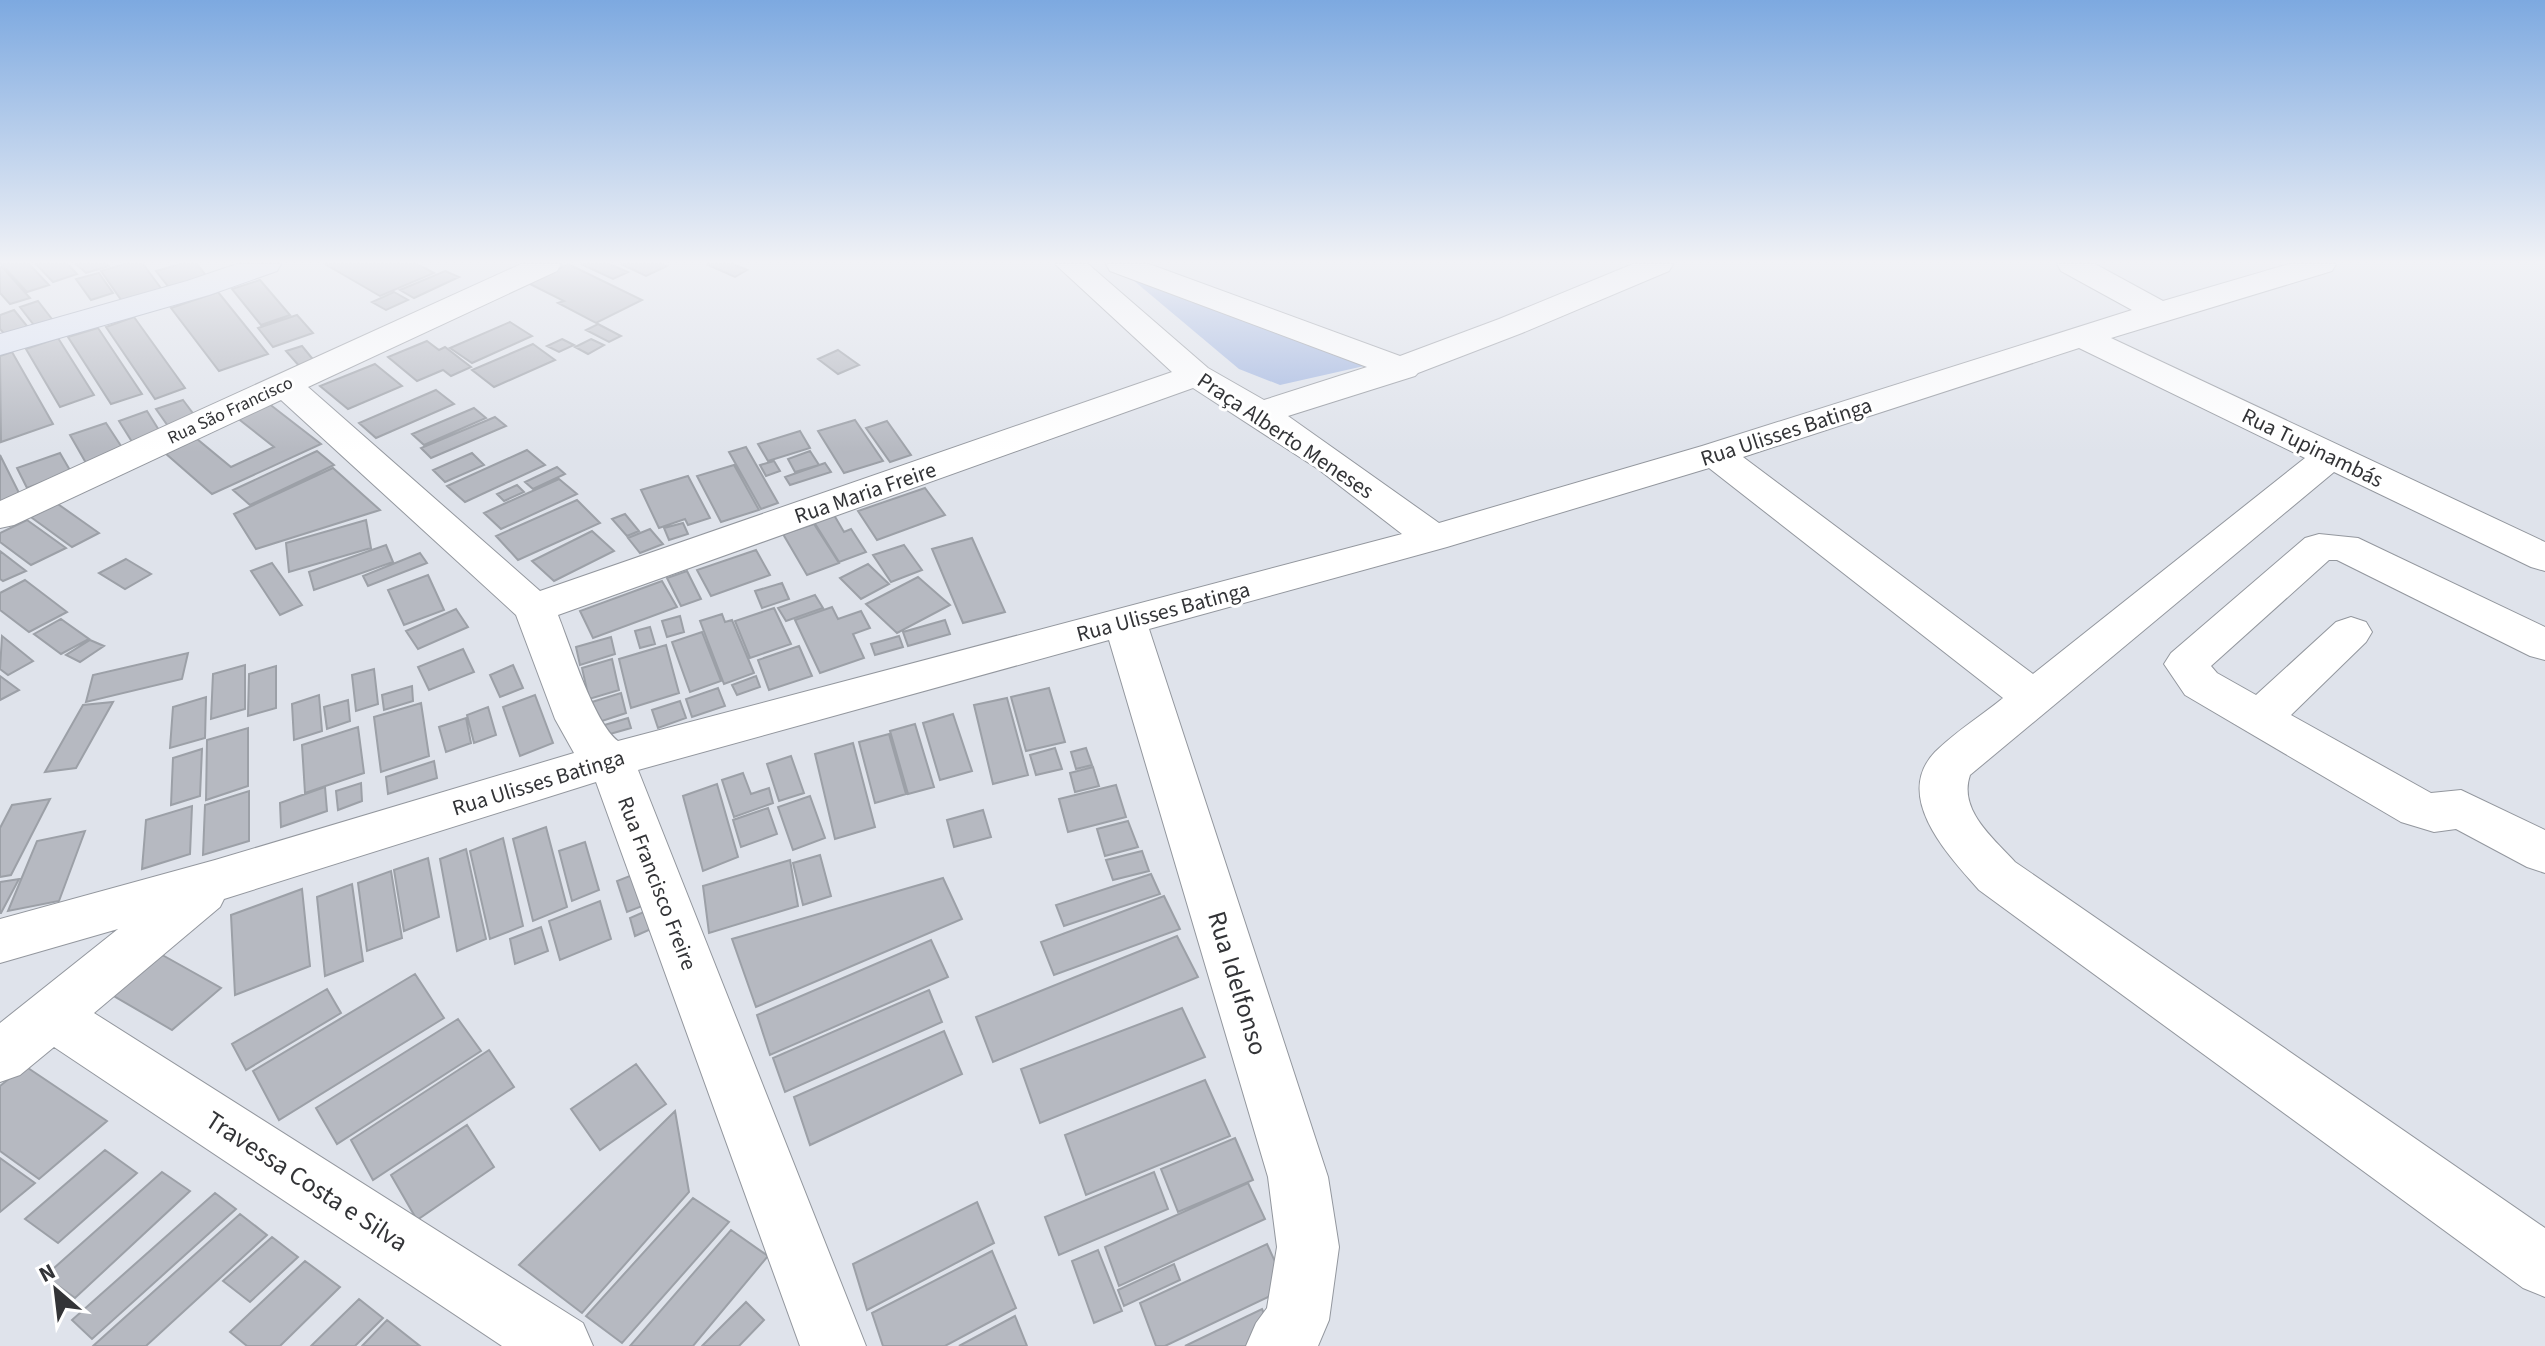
<svg xmlns="http://www.w3.org/2000/svg" width="2545" height="1346" font-family="'Source Sans 3',sans-serif">
<style>
.green{fill:#a2b6e0}
.building{fill:#b6b9c1;stroke:#9ca0a7;stroke-width:2}
.lines{fill:none;stroke-linecap:round;stroke-linejoin:round}
.minor-casing{stroke:#93979e;stroke-width:2}
.major-casing{stroke:#949cad;stroke-width:2}
.minor{fill:#fff;fill-rule:evenodd}
.major{fill:#dee5f4;fill-rule:evenodd}
.labels{text-anchor:middle;stroke-width:6;stroke-linejoin:round;paint-order:stroke}
.far-street-label{font-size:18px;fill:#333437;stroke:#fff}
.street-label{font-size:22px;fill:#333437;stroke:#fff}
.near-street-label{font-size:26px;fill:#333437;stroke:#fff}
</style>
<rect width="100%" height="100%" fill="#dfe3eb"/>
<path class="green" d="M1114 264H1133L1382 362 1280 385 1239 369Z"/>
<path class="building" d="M1 264H29L49 285 27 292Z
M36 264H68L77 274 53 282Z
M76 264H107L109 266 86 273Z
M124 264H143L163 291 124 304 101 271Z
M180 264H197L208 278 171 290 156 271Z
M325 264H417L434 273 380 296Z
M568 264 642 300 596 323 558 303 564 301 528 283Z
M581 264H610L628 272 613 279Z
M621 264H663L667 266 646 276Z
M706 264H733L747 270 735 277Z
M0 267H2L30 298 10 304 0 293Z
M445 271 459 277 414 298 400 290Z
M99 273 113 293 91 300 76 279Z
M260 280 290 315 261 325 232 289Z
M218 292 268 354 219 371 171 308Z
M394 292 408 300 386 310 372 302Z
M38 301 55 323 37 329 20 307Z
M14 310 31 331 8 338 0 329V315Z
M297 315 313 333 273 347 258 328Z
M134 317 185 388 155 399 106 327Z
M510 322 532 336 472 363 450 348Z
M598 324 621 336 609 342 586 330Z
M98 328 142 394 111 404 68 337Z
M58 338 94 395 60 407 26 349Z
M562 339 574 345 559 352 547 346Z
M591 339 604 345 588 354 575 347Z
M427 341 439 350 445 347 471 367 451 376 443 370 417 381 388 357Z
M533 344 555 360 494 387 472 370Z
M302 346 316 363 301 368 286 351Z
M838 350 859 365 838 374 818 359Z
M12 352 53 424 1 442 0 356Z
M375 364 402 386 348 409 320 386Z
M436 390 454 404 376 438 359 423Z
M183 400 195 416 168 426 156 409Z
M268 403 321 444 212 494 165 453 197 439 231 467 274 447 236 417Z
M474 408 486 418 424 445 412 434Z
M147 411 162 435 134 445 119 421Z
M495 417 506 426 431 458 421 448Z
M855 420 883 461 844 473 818 431Z
M887 421 911 455 890 462 866 428Z
M106 423 123 449 86 463 70 435Z
M800 431 810 448 768 461 758 444Z
M746 447 778 503 761 509 729 452Z
M527 450 545 465 465 502 447 486Z
M317 451 334 465 250 505 233 490Z
M810 451 819 465 795 472 788 459Z
M60 453 71 472 27 488 17 468Z
M472 453 484 465 445 482 433 470Z
M0 455 22 499 0 507Z
M774 461 780 471 766 476 760 465Z
M825 463 831 472 790 485 785 477Z
M734 465 759 510 721 522 697 476Z
M557 467 565 474 533 489 525 482Z
M333 468 380 510 256 549 234 514Z
M688 476 710 518 688 525 685 519 659 528 641 490Z
M559 479 577 494 501 529 484 513Z
M517 485 524 492 504 501 497 494Z
M925 488 945 515 877 540 858 511Z
M577 500 600 523 518 560 496 536Z
M55 502 99 533 72 547 28 515Z
M625 514 639 531 627 536 612 519Z
M834 515 844 532 851 529 866 552 839 562 814 522Z
M27 520 66 548 31 565 0 542V533Z
M366 520 371 548 289 572 286 543Z
M683 523 688 534 669 540 664 528Z
M814 524 839 563 807 575 783 534Z
M650 529 663 544 640 553 628 538Z
M592 531 614 551 554 581 532 561Z
M972 538 1005 612 963 623 932 549Z
M386 545 393 562 314 590 309 572Z
M904 545 922 570 891 582 873 555Z
M756 550 770 575 711 596 697 570Z
M0 551 26 571 3 581 0 579Z
M420 553 427 563 368 586 363 576Z
M126 559 151 574 125 589 99 573Z
M272 563 302 605 280 615 251 571Z
M868 564 889 584 861 599 840 578Z
M687 571 701 599 681 606 667 578Z
M428 575 444 610 404 625 388 590Z
M918 577 950 605 897 633 866 604Z
M25 580 67 612 29 632 0 610V593Z
M662 581 677 607 593 638 580 611Z
M782 583 789 599 762 608 755 591Z
M815 595 823 608 786 621 778 608Z
M832 607 838 619 861 611 870 628 853 634 864 658 820 673 795 620Z
M774 608 791 644 750 658 735 621Z
M456 609 468 627 418 649 406 631Z
M722 614 725 622 732 620 754 673 724 684 700 621Z
M680 616 684 632 667 637 662 621Z
M61 619 89 639 61 654 34 634Z
M945 620 950 634 908 646 903 632Z
M650 627 655 644 640 648 635 631Z
M702 632 721 681 690 692 672 642Z
M2 636 33 661 8 675 0 669Z
M899 636 903 647 875 655 871 644Z
M611 637 615 654 580 665 576 647Z
M90 640 104 646 80 662 66 655Z
M666 645 679 693 631 708 619 659Z
M799 646 812 676 769 690 758 660Z
M463 649 474 672 429 690 418 667Z
M188 653 182 679 86 702 93 675Z
M612 659 619 690 589 699 582 668Z
M245 665V709L211 719 213 674Z
M513 665 523 688 500 697 490 675Z
M276 666V708L248 716 249 674Z
M374 669 378 704 356 711 352 675Z
M0 676 19 690 0 700Z
M756 676 760 687 737 695 732 685Z
M412 686 413 701 384 710 382 695Z
M718 688 725 706 692 717 686 699Z
M1049 688 1065 742 1026 751 1011 697Z
M621 693 626 713 596 723 592 702Z
M319 695 322 731 294 740 292 704Z
M535 695 553 743 520 756 503 707Z
M206 697 205 738 170 748 173 707Z
M1007 698 1028 775 993 784 974 705Z
M348 700 350 721 327 729 324 707Z
M680 701 686 718 658 728 652 710Z
M113 702 76 768 45 772 83 705Z
M421 703 429 756 381 772 374 717Z
M488 707 496 735 474 743 467 715Z
M953 714 972 771 940 780 923 723Z
M466 718 471 743 446 752 439 727Z
M628 718 631 728 603 736 601 726Z
M915 724 934 787 908 794 890 731Z
M358 727 364 773 305 793 302 745Z
M248 728V786L206 800 207 740Z
M889 734 906 794 875 803 859 742Z
M853 743 875 827 835 839 815 754Z
M1055 748 1062 769 1036 775 1030 755Z
M1086 748 1092 765 1076 769 1071 752Z
M202 749 200 796 171 805 173 758Z
M791 756 804 793 779 801 767 764Z
M434 761 437 778 388 794 386 777Z
M1093 767 1099 786 1075 792 1070 773Z
M743 773 751 794 769 788 773 803 734 817 722 780Z
M361 783 362 801 338 810 336 791Z
M717 784 738 857 703 871 683 796Z
M1116 785 1126 817 1068 832 1059 799Z
M325 787 327 811 281 827 280 803Z
M249 791V841L203 855 205 805Z
M810 796 825 838 793 850 778 807Z
M50 799 11 875 0 877V828L12 805Z
M192 806 190 854 142 869 146 820Z
M768 808 777 834 741 847 733 820Z
M983 810 991 837 954 847 947 820Z
M1128 821 1138 847 1105 856 1097 829Z
M546 827 567 907 533 921 513 839Z
M85 831 59 901 8 911 37 841Z
M503 838 523 926 490 939 470 851Z
M585 842 599 890 572 901 559 851Z
M466 849 486 939 457 951 440 859Z
M1142 851 1149 871 1113 880 1106 860Z
M820 855 831 896 803 905 793 863Z
M428 858 439 917 404 931 394 870Z
M790 860 798 906 709 933 703 886Z
M645 870 655 901 627 912 617 881Z
M391 871 402 938 367 951 358 883Z
M1151 874 1160 894 1064 926 1056 905Z
M943 878 962 919 756 1007 732 939Z
M19 879 1 913H0V882Z
M352 884 363 961 325 976 317 897Z
M302 889 310 966 235 995 231 915Z
M1164 896 1180 929 1054 975 1041 942Z
M600 901 611 939 560 960 549 921Z
M653 908 658 926 635 936 630 918Z
M541 927 548 951 515 964 510 939Z
M1177 936 1198 977 993 1062 976 1017Z
M931 940 948 977 770 1055 757 1015Z
M157 952 221 988 172 1030 107 992Z
M415 974 444 1018 279 1120 253 1071Z
M327 989 341 1013 246 1070 232 1044Z
M929 990 942 1022 785 1092 773 1058Z
M1182 1008 1205 1057 1040 1123 1021 1069Z
M458 1019 481 1051 337 1144 316 1108Z
M944 1031 962 1074 810 1145 794 1097Z
M489 1050 514 1087 373 1180 351 1140Z
M636 1064 666 1104 600 1150 571 1109Z
M25 1066 107 1121 39 1179 0 1151V1086Z
M1205 1080 1230 1136 1086 1195 1065 1135Z
M675 1111 689 1192 582 1313 519 1265Z
M467 1125 494 1167 417 1220 391 1175Z
M1235 1138 1253 1180 1178 1212 1161 1169Z
M105 1150 137 1173 58 1243 25 1219Z
M0 1158 35 1183 0 1212Z
M162 1172 190 1191 75 1298 45 1276Z
M1154 1172 1168 1209 1059 1255 1045 1217Z
M1248 1183 1265 1219 1119 1286 1105 1247Z
M215 1193 236 1209 92 1339 72 1320Z
M693 1198 729 1222 622 1343 586 1316Z
M977 1202 994 1243 867 1310 853 1264Z
M240 1214 267 1235 146 1346H93Z
M731 1230 768 1256 693 1346H630Z
M272 1237 298 1257 250 1302 223 1281Z
M1267 1244 1287 1288 1165 1346H1156L1140 1303Z
M1098 1250 1122 1311 1094 1323 1072 1261Z
M992 1251 1016 1308 945 1346H883L872 1313Z
M305 1261 340 1287 280 1346H247L230 1332Z
M1174 1264 1180 1280 1124 1306 1118 1290Z
M359 1299 383 1318 355 1346H311Z
M746 1302 764 1320 739 1346H702Z
M1262 1309 1277 1343 1271 1346H1185Z
M1015 1316 1027 1346H959Z
M387 1320 420 1346H362Z"/>
<g class="lines">
<defs>
<path id="minor" d="M521 264H561L557 271 308 387 540 591 1172 372 1055 264H1088L1208 368 1264 400 1367 367 1110 271 1106 264H1149L1400 356 1499 319 1633 264H1673L1669 271 1522 333 1418 373 1415 376 1288 416 1439 523 1702 446 2132 310 2061 271 2057 264H2095L2163 301 2289 264H2336L2332 271 2111 338 2545 542V571L2531 567 2334 472 1970 775C1958 810 1993 838 2015 862L2545 1228V1297L2523 1288 1979 890C1949 856 1892 797 1935 752 1955 732 1981 716 2003 698L1709 468 1447 547 1149 629 1328 1177 1339 1247 1329 1320 1318 1346H1246L1256 1323 1267 1308 1277 1247 1268 1177 1109 640 638 770 866 1346H800L596 782 224 899 220 907 94 1013 583 1323 593 1346H502L54 1047 20 1075 0 1082V1023L118 929 0 963V919L215 860 574 753 555 719 516 615 281 400 14 525 0 528V501ZM2079 348 2305 458 2033 674 1743 457ZM1193 388 1318 469 1402 534 618 741C594 723 570 645 558 615Z
M2319 534 2358 538 2545 627V660L2530 656 2337 560H2329L2211 666 2217 673 2256 695 2336 622 2351 617 2366 622 2372 632 2366 642 2291 715 2431 793 2461 790 2545 830V873L2527 867 2456 829 2434 832 2401 822 2185 695 2164 664 2171 653 2305 538Z"/>
<path id="major" d="M237 264H281L277 271 209 295 0 355V334L187 281Z"/>
</defs>
<use href="#minor" class="minor-casing"/>
<use href="#major" class="major-casing"/>
<use href="#minor" class="minor"/>
<use href="#major" class="major"/>
</g>
<linearGradient id="sky" x2="0" y2="1"><stop stop-color="#7da9e0"/><stop offset="0.58" stop-color="#f1f2f6"/><stop offset="1" stop-color="#f1f2f6" stop-opacity="0"/></linearGradient>
<rect width="2545" height="452" fill="url(#sky)"/>
<g class="labels">
<g class="far-street-label">
<text transform="translate(230 410) rotate(-25)" y="6">Rua São Francisco</text>
</g>
<g class="street-label">
<text transform="translate(1786 431) rotate(-18)" y="8">Rua Ulisses Batinga</text>
<text transform="translate(1286 435) rotate(34)" y="8">Praça Alberto Meneses</text>
<text transform="translate(2313 447) rotate(26)" y="8">Rua Tupinambás</text>
<text transform="translate(865 492) rotate(-19)" y="8">Rua Maria Freire</text>
<text transform="translate(1163 611) rotate(-15)" y="8">Rua Ulisses Batinga</text>
<text transform="translate(538 782) rotate(-17)" y="8">Rua Ulisses Batinga</text>
<text transform="translate(658 883) rotate(69)" y="8">Rua Francisco Freire</text>
</g>
<g class="near-street-label">
<text transform="translate(1238 983) rotate(73)" y="9">Rua Idelfonso</text>
<text transform="translate(307 1181) rotate(33)" y="9">Travessa Costa e Silva</text>
</g>
</g>
<g transform="translate(56 1290) rotate(332)" stroke="#ffffff" stroke-width="6" paint-order="stroke">
<path d="M0-6L14 30L0 20L-14 30Z" fill="#333437"/>
<text y="-12" font-size="22" font-weight="bold" text-anchor="middle" fill="#333437">N</text>
</g>
</svg>
